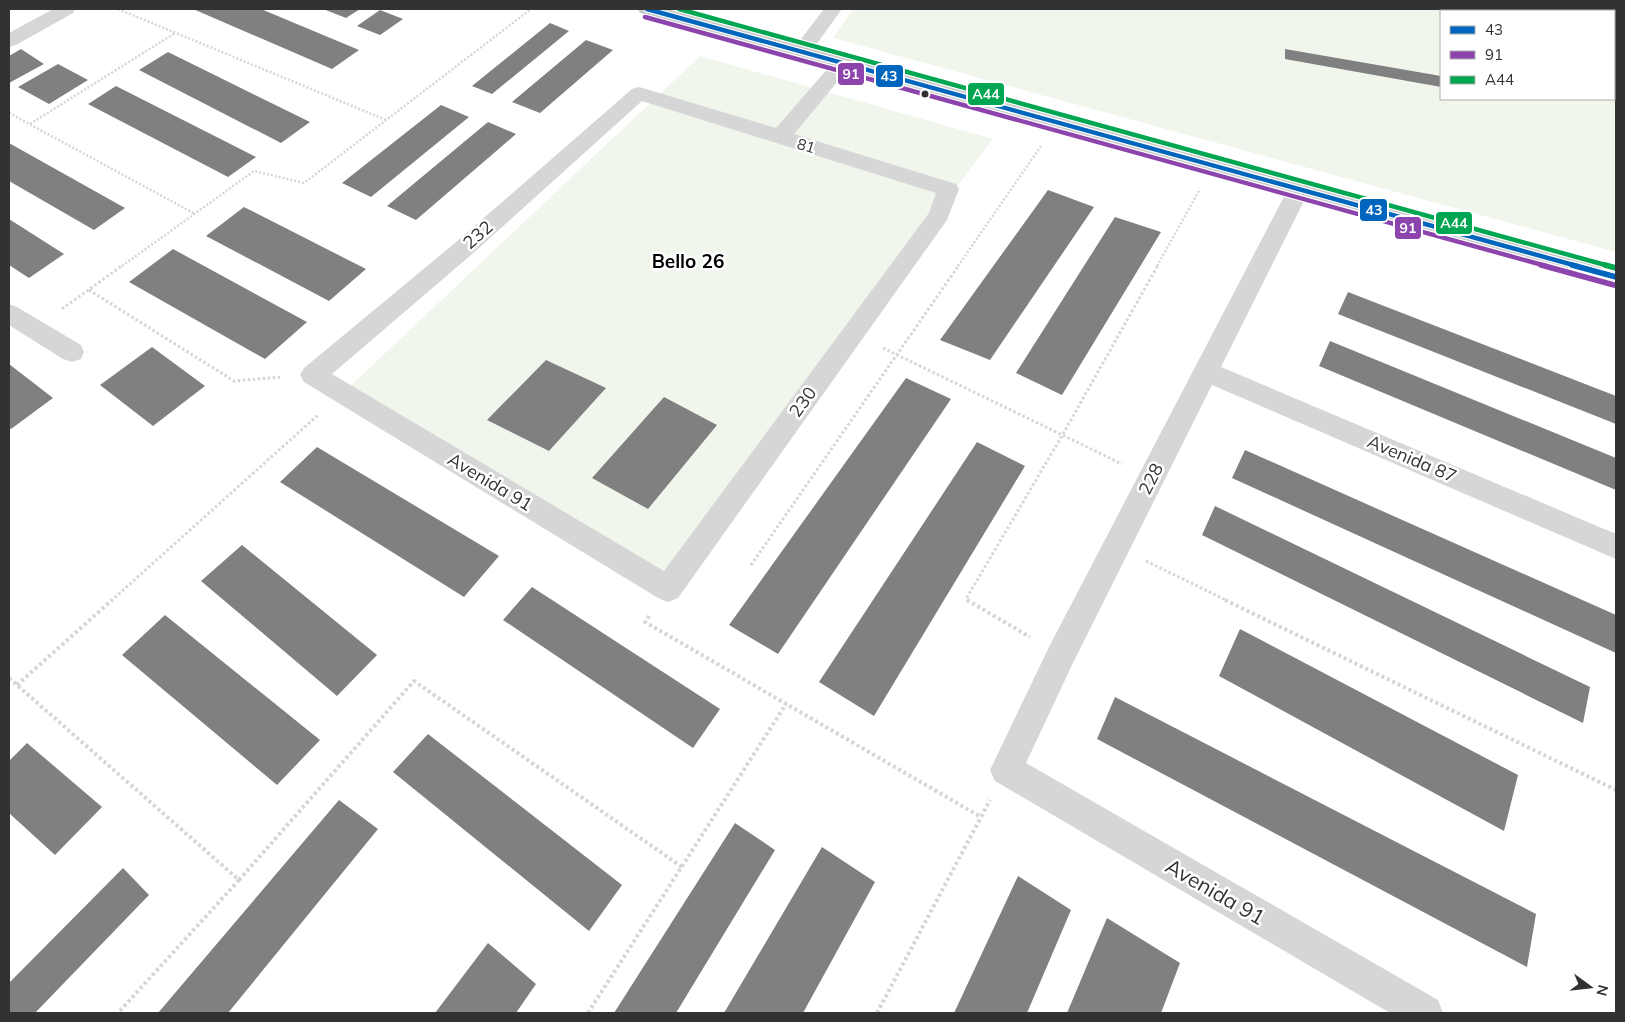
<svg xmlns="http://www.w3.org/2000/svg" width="1625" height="1022" font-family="Mulish,sans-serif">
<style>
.green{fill:#f1f6ed;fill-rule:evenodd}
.building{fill:#808080}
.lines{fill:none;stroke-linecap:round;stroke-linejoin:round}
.path-far2{stroke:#d6d6d6;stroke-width:2.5;stroke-dasharray:2 2;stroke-linecap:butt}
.path-far1{stroke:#d6d6d6;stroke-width:3;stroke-dasharray:2.5 2.5;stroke-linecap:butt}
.path{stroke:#d6d6d6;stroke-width:4;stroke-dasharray:3 3;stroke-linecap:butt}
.minor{fill:#d6d6d6;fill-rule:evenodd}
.major{fill:#c9c9c9;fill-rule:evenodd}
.bus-1-far1-casing{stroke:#fff;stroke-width:7}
.bus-1-casing{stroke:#fff;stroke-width:9}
.bus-2-far1-casing{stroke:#fff;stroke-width:7}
.bus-2-casing{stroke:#fff;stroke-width:9}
.bus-3-far1-casing{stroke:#fff;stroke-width:7}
.bus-3-casing{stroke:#fff;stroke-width:9}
.bus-1-far1{stroke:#0065bd;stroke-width:4.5}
.bus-1{stroke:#0065bd;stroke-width:5.5}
.bus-2-far1{stroke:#8e44ad;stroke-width:4.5}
.bus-2{stroke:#8e44ad;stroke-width:5.5}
.bus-3-far1{stroke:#00a651;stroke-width:4.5}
.bus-3{stroke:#00a651;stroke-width:5.5}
.bus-dot{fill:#323232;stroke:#fff;stroke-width:2}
.labels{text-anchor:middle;stroke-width:5;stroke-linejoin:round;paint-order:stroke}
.far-street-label{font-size:15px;fill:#323232;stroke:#fff}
.street-label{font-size:18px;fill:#323232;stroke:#fff}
.neighbourhood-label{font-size:19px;font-weight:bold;fill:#000;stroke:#fff}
.near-street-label{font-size:21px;fill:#323232;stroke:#fff}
.line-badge{stroke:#fff;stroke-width:2}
.badge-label{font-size:14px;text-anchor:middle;font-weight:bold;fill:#fff}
</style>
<rect width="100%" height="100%" fill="#fff"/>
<path class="green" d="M853 9H1616V252L833 38ZM1441 11H1614V99H1441Z
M700 56 993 139 664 571 343 393Z"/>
<path class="building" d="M193 9H261L359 50 332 69Z
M323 9H360L346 18Z
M380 10 403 19 380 35 357 26Z
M550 23 569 31 492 94 472 86Z
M586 40 613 50 540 113 512 102Z
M21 49 44 64 9 83V56Z
M1285 49 1441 76V87L1285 59Z
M168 52 310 122 281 143 139 70Z
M58 64 88 80 49 104 18 87Z
M116 86 256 157 228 177 88 104Z
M441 105 469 117 371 197 342 183Z
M488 122 516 134 416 220 387 206Z
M9 143 125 208 94 230 9 181Z
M1048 190 1094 207 990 360 940 340Z
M244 207 366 269 329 301 206 236Z
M1115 217 1161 232 1062 395 1016 373Z
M9 219 64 254 29 278 9 265Z
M173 249 307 322 265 359 129 282Z
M1348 292 1616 396V424L1338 314Z
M1330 341 1616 458V490L1319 366Z
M152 347 205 386 153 426 100 385Z
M546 360 606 388 549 451 487 420Z
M9 364 53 398 11 429 9 427Z
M906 378 951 399 778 654 729 625Z
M664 397 717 425 648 509 592 478Z
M977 442 1025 466 874 716 819 682Z
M317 447 499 556 464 597 280 482Z
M1245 450 1616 615V653L1232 478Z
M1215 506 1590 687 1583 723 1202 535Z
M242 545 377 655 337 696 201 581Z
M532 587 720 709 693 748 503 620Z
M165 615 320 740 277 785 122 655Z
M1240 629 1518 775 1504 831 1219 676Z
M1115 697 1536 914 1527 967 1097 739Z
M428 734 622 885 589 931 393 772Z
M27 743 102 807 55 855 9 813V761Z
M339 800 378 829 228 1013H158Z
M735 823 775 850 676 1013H614Z
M822 847 875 882 803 1013H724Z
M123 868 149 895 35 1013H9V983Z
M1018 876 1071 910 1027 1013H954Z
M1107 918 1180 963 1161 1013H1067Z
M488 943 536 984 516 1013H435Z"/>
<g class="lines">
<path class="path-far2" d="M118 9 386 120
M9 113 195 214
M30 124 175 33
M122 266 254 171 304 183 531 9
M958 266 1041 146
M1157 266 1200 189"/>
<path class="path-far1" d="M89 290 234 381 282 377
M62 309 123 265
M883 348 1122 464
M1146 561 1228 601
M751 565 959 265
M111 601 318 415
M969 601 966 599 1063 434 1158 265"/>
<path class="path" d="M967 600 1030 637
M1225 600 1616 790
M649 616 645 622 981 817 990 800
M9 678 239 880 118 1013
M17 685 112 600
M239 880 414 681 682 867
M588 1013 786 704
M877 1013 981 817"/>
<path class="minor" d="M53 9H75L73 13 16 45 9 47V33Z
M824 9H842L808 56 801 58 794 56 791 52Z
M843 57 850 59 853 63 794 134 956 184 959 189 947 220 678 598 668 602 658 598 304 382 300 375 304 368 455 243 632 89 639 87 646 89 776 128 836 59ZM642 101 936 193 929 213 664 571 332 374 471 255Z
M1299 182 1307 184 1310 189 1221 367 1616 534V559L1212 385 1072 665 1026 763 1438 1000 1443 1013H1390L995 781 990 770 1050 645 1288 189 1291 184Z
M9 304 17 307 81 345 84 352 81 359 72 362 63 359 9 325Z"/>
<path class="major" d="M638 9H667L1616 268V285L640 13Z"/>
<defs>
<path id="bus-1-far1" d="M647 9 1577 266"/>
<path id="bus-1" d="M1572 265 1616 277"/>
<path id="bus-2-far1" d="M645 17 1546 266"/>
<path id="bus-2" d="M1541 265 1614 285"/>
<path id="bus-3-far1" d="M679 9 1609 266"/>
<path id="bus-3" d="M1605 265 1616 268"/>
</defs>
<use href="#bus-1-far1" class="bus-1-far1-casing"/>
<use href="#bus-1" class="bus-1-casing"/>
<use href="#bus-2-far1" class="bus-2-far1-casing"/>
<use href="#bus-2" class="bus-2-casing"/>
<use href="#bus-3-far1" class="bus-3-far1-casing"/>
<use href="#bus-3" class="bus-3-casing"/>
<use href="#bus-1-far1" class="bus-1-far1"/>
<use href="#bus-1" class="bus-1"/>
<use href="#bus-2-far1" class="bus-2-far1"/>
<use href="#bus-2" class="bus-2"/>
<use href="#bus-3-far1" class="bus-3-far1"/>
<use href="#bus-3" class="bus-3"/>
</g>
<circle class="bus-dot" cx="925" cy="94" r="4.5"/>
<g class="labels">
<g class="far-street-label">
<text transform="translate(806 146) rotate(17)" y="5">81</text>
</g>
<g class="street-label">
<text transform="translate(478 235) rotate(-41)" y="6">232</text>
<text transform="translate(803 402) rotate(-54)" y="6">230</text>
<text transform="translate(1412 459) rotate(23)" y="6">Avenida 87</text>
<text transform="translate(1151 479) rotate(-63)" y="6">228</text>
<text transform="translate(490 482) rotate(31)" y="6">Avenida 91</text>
</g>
<g class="neighbourhood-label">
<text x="688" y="268">Bello 26</text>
</g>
<g class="near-street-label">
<text transform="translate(1215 892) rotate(30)" y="7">Avenida 91</text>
</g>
</g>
<g class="line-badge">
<rect x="837" y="62" width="28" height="24" rx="5" fill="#8e44ad"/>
<rect x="875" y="64" width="29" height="24" rx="5" fill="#0065bd"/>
<rect x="967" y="82" width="38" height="24" rx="5" fill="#00a651"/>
<rect x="1359" y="198" width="29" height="24" rx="5" fill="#0065bd"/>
<rect x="1435" y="211" width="38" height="24" rx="5" fill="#00a651"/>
<rect x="1394" y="216" width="28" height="24" rx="5" fill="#8e44ad"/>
</g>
<g class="badge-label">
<text x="851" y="79">91</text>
<text x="889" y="81">43</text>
<text x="986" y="99">A44</text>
<text x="1374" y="215">43</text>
<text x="1454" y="228">A44</text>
<text x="1408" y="233">91</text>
</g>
<rect width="1625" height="1022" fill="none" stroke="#323232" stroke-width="20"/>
<rect x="1440" y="10" width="175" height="90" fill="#ffffff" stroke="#adadad"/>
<rect x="1450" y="26" width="25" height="8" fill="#0065bd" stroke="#adadad"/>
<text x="1485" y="35" font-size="15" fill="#323232">43</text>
<rect x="1450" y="51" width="25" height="8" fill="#8e44ad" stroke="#adadad"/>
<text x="1485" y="60" font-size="15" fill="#323232">91</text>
<rect x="1450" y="76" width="25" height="8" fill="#00a651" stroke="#adadad"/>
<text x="1485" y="85" font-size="15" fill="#323232">A44</text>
<g transform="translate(1590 987) rotate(105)" stroke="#ffffff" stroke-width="4" paint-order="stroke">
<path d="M0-4L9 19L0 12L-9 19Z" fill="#323232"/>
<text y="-8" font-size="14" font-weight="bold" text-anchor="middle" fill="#323232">N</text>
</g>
</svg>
